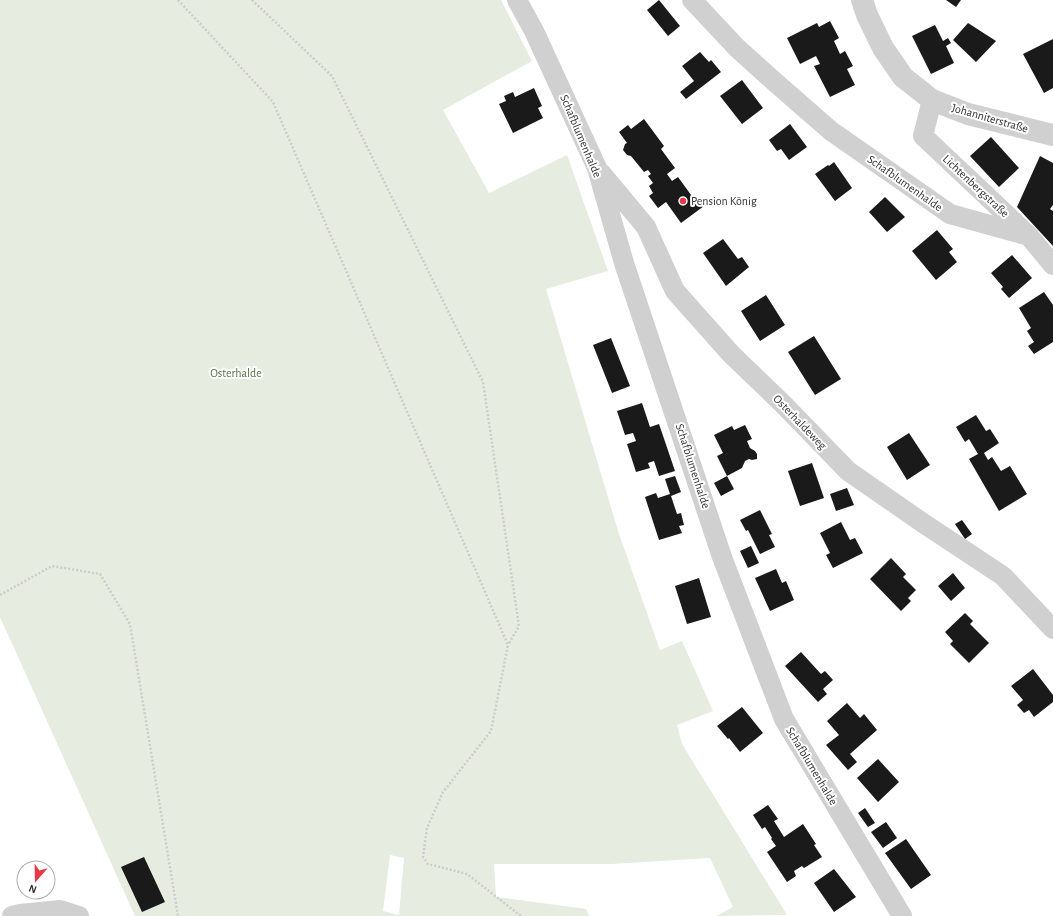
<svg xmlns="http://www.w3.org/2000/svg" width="1053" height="916" font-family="'Alegreya Sans',sans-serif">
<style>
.green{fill:#e6ecdf;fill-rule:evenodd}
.building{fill:#1a1a1a}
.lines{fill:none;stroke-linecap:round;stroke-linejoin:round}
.path{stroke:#cdcdcd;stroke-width:2.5;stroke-dasharray:2 2;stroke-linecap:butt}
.minor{stroke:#d0d0d0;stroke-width:20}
.tertiary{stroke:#d0d0d0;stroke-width:22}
.poi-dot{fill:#e63946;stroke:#fff;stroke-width:1.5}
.labels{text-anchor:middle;stroke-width:4;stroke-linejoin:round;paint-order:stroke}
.street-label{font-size:12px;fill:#333;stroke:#fff}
.poi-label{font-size:12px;fill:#333;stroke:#fff;text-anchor:start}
.park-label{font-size:12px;fill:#56703f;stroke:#fff}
</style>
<rect width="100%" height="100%" fill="#fff"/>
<path class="green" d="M0 0H501L532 61 443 110 489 193 567 155 608 271 546 289 618 531 660 650 682 641 713 711 677 725 682 744 787 915 716 916 733 907 710 858 611 864H494L496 897 586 909 589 916H135L0 617ZM390 855 404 858 399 915 383 911Z"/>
<path class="building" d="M659 0 680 26 668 36 647 10Z
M946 0H961L956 7Z
M830 21 839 38 834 41 840 54 845 51 853 66 847 69 855 85 830 97 814 66 820 64 816 56 800 64 787 38 817 23 819 27Z
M968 23 996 41 976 62 953 40Z
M935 25 943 41 948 38 951 43 946 46 954 63 931 74 912 36Z
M1053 39V88L1044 93 1023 54Z
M700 52 709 62 711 60 721 72 686 99 680 92 694 81 682 66Z
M742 80 763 108 742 124 720 96Z
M534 88 542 106 538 108 543 118 513 133 499 104 506 101 504 96 513 92 515 97Z
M644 119 664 146 661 149 675 168 667 174 672 181 678 177 694 199 697 197 704 206 681 223 666 202 658 208 649 196 653 193 649 186 653 183 648 176 651 174 648 170 644 172 631 156 627 155 623 150 625 144 627 143 619 132 628 125 631 129Z
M790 124 807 147 789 160 781 149 777 151 769 140Z
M991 137 1019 168 999 187 970 156Z
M1040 156 1053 163V205L1050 209 1053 211V246L1017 207Z
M834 162 852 188 835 201 815 174 828 165 829 166Z
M885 197 905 217 887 232 869 212Z
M937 230 953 249 949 252 957 262 936 280 912 251Z
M723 239 738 259 742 257 749 267 726 286 703 253Z
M1012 255 1032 278 1009 298 1001 289 1003 287 991 273Z
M1044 292 1053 305V342L1034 354 1028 346 1034 342 1027 331 1031 328 1019 308Z
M766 295 785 325 760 341 741 311Z
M814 336 841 379 815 395 788 352Z
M611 338 630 386 612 393 593 345Z
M642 403 650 427 659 424 675 471 659 476 654 461 648 463 650 468 636 472 627 444 636 441 633 433 625 435 617 411Z
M976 415 986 431 990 429 999 443 984 453 988 460 992 457 1001 471 1010 466 1027 494 999 511 969 459 978 454 969 439 965 442 956 427Z
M745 425 752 439 747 441 750 448 755 451 757 454V459L752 460 749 459 745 461 742 468 727 476 717 456 723 453 714 435 732 426 734 430Z
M909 433 930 465 907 480 887 447Z
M812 463 824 498 800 506 788 471Z
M675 476 681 492 671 496 677 514 681 513 684 525 679 526 682 533 659 540 645 497 656 493 658 498 670 494 665 479Z
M727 476 734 489 721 496 714 483Z
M847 488 854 505 836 511 830 494Z
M760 510 772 534 769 535 775 547 760 554 748 530 746 531 740 520Z
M962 520 972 534 965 539 955 524Z
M841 522 850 540 855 538 863 553 833 568 826 555 830 553 820 533Z
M751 546 759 563 748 568 740 551Z
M891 558 906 574 903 577 916 590 908 598 911 601 901 611 870 579Z
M776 569 782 583 786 581 794 600 770 611 755 578Z
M953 573 965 588 951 601 938 586Z
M699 578 711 617 687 624 675 586Z
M965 613 973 621 970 624 989 643 969 663 950 644 953 641 945 632Z
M801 652 821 674 825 671 833 680 823 689 827 694 818 702 785 666Z
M1033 669 1053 695V702L1034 717 1029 710 1024 713 1017 705 1023 700 1011 686Z
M847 703 860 718 864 714 877 730 850 754 857 762 848 770 826 745 839 735 827 721Z
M742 707 763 733 740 752 729 738 728 739 717 726Z
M878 759 899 782 878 802 857 778Z
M768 805 778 819 774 821 784 837 803 824 816 844 814 845 822 857 804 868 802 866 794 871 796 876 787 882 767 852 776 846 771 839 772 838 765 827 762 829 753 815Z
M865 808 875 823 868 827 858 813Z
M886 822 897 838 883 848 871 832Z
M906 839 931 875 911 889 885 853Z
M144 857 165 902 142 912 121 867Z
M834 869 856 897 834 912 814 883Z"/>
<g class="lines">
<path class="path" d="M178 0 273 102 508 645 491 731 443 792 427 828 423 857 428 864 467 874 521 916
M252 0 332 76 483 382 519 626 508 645
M0 595 52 566 100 574 130 624 178 916"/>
<path class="minor" d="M517 0 534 31 597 168 624 263 722 557 784 719 902 916
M692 0 737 48 776 83 831 131 887 170 950 214 1029 236
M932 100 923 136 1029 236 1053 265
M601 173 646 227 675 291 731 354 782 403 848 471 923 523 1003 576 1053 629
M12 916 20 914 60 910 79 916"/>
<path class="tertiary" d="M862 0 867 15 883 48 903 77 932 100 968 114 1053 135"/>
</g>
<circle class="poi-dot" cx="683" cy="201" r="4"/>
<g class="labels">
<g class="street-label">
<text transform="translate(990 118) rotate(16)" y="4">Johanniterstraße</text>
<text transform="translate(581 136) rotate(67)" y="4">Schafblumenhalde</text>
<text transform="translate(905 183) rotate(35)" y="4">Schafblumenhalde</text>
<text transform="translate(976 186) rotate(43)" y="4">Lichtenbergstraße</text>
<text transform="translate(800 422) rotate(46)" y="4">Osterhaldeweg</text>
<text transform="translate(693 466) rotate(72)" y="4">Schafblumenhalde</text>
<text transform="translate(812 766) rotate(59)" y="4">Schafblumenhalde</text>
</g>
<g class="poi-label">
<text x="691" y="205">Pension König</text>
</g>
<g class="park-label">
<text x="236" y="377">Osterhalde</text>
</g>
</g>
<g transform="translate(36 880) rotate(200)"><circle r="19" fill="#ffffff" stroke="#adadad"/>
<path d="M0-3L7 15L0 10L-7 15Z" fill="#e63946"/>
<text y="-6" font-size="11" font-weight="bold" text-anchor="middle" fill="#333333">N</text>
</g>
</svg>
